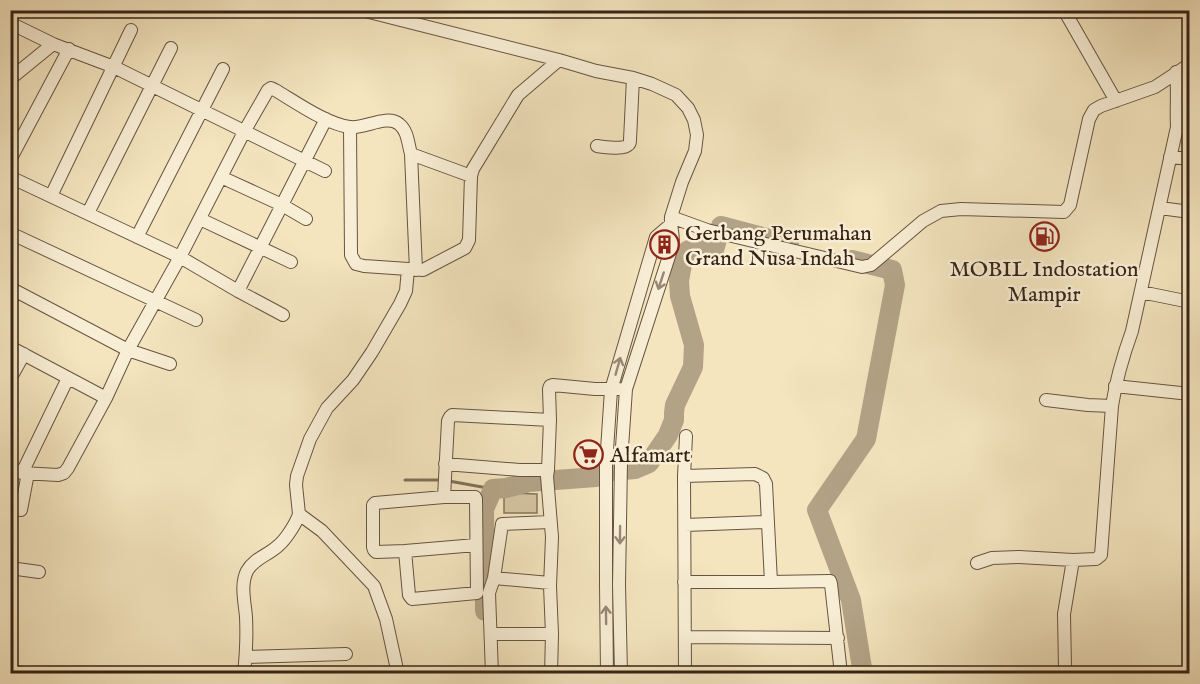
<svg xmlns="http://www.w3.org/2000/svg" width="1200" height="684" font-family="'IM FELL English',serif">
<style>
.green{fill:#d4c4a2;stroke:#85745c;stroke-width:1.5}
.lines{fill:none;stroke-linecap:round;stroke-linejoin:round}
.stream{stroke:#81705a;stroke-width:3}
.river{stroke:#b3a386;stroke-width:20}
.minor-casing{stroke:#665441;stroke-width:14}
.minor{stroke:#f8eed5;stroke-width:12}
.oneway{stroke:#978876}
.labels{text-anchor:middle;stroke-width:5;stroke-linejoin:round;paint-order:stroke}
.poi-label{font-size:22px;fill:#362317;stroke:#f8eed5;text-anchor:start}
</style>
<rect width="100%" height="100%" fill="#f4e5bf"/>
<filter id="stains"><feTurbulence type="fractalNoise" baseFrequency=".00333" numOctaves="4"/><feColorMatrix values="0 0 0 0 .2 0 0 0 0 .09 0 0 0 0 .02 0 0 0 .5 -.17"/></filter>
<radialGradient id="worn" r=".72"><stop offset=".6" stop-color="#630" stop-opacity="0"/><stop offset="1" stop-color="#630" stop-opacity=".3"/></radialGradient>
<path class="green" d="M504 493 537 494V513H504Z"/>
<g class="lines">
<path class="stream" d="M405 480H440
M449 481 493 489"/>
<path class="river" d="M852 260 892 270 895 285 866 439 817 510 851 600 863 674
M485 611 484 509 493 489 506 488 529 482 596 477 612 471 635 469 649 463 668 435 674 420V413L675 405 693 367 694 345 680 296 679 281 683 259 687 251 696 247 714 250 721 226 789 244"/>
<defs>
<path id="minor" d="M361 10 559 60 596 71 633 78 652 84 676 95 688 108 694 120 697 135 695 151 682 182 671 217 707 230 862 267 871 265 923 221 941 211 961 209 1064 212 1070 205 1089 119 1094 110 1101 106 1155 87 1190 64
M1064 10 1116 101
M10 23 53 44 114 67 325 171
M10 79 53 44
M350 127 351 255 356 264 364 266 423 270 465 248 469 240 471 176 473 169 518 95 559 60
M597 146C604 147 625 150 628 145 630 144 630 142 630 140L633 78
M411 154 416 270
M1170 157 1190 159
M10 160 69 49
M10 177 180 257 238 291 326 119
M221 177 282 205 306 219
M51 196 131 30
M1160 208 1190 212
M88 213 171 48
M200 219 291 262
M10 233 196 320
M137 237 223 69
M10 288 128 350 170 364
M238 291 283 315
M1141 292 1190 302
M10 347 106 398
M10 379 24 354
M1115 386 1190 394
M1046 400 1088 405 1112 406
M445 464 520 470H548
M10 469 22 473 58 475 64 473 68 468 106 398 128 350 180 257 244 132 268 90 271 88 275 90C294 101 328 125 350 127 364 129 387 114 399 124 408 131 408 144 411 154L471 176
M22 473 68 378
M684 476 755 474 763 478 766 484 771 582 830 581 831 584 841 674
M21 510 28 473
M685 525 767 522
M476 545 405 551 376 552 374 550 373 547V505L375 503 444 497 448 421 450 417 452 415 550 420
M405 551 409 595 412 599 477 593 476 499 475 497H444
M977 563 992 558 1019 557 1073 560 1096 559 1101 555 1112 406C1116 380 1123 356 1132 331L1177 127C1176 108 1178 90 1176 72
M10 568 39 572
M494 578 550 583
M684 582H771
M491 634H552
M685 637 838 638
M246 657 346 654
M10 671 28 674
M244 674C246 655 247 636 246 617 245 603 240 585 247 571 254 558 269 555 279 545 286 539 297 522 299 514
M398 674 386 619 374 586 322 531 299 514 296 485 297 476 310 439 327 408 353 380 372 352 400 304 406 291 408 269
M492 674 489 593 494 578 502 524 550 522
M551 674 552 634 550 586 552 537 547 476 548 470 550 420 549 389 550 386 553 385 595 389H619
M607 674 606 584V465L611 390 656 237 670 225
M621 674 619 585 621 462 626 389 672 247C675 237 670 228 671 217
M685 674 684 476 686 436
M1068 674 1065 668 1064 614 1073 560
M1188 674 1190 664"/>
</defs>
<use href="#minor" class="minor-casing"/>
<use href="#minor" class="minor"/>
</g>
<defs><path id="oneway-shaft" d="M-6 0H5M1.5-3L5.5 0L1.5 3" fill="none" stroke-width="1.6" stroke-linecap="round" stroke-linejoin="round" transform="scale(1.5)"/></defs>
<g class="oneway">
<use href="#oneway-shaft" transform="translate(661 281) rotate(108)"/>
<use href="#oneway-shaft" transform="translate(618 366) rotate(-74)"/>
<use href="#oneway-shaft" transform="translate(620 535) rotate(91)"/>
<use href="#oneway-shaft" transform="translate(606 615) rotate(-91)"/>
</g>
<defs>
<symbol id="fuel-ring" viewBox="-11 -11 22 22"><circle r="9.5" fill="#f8eed5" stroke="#8f2418" stroke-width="1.5"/><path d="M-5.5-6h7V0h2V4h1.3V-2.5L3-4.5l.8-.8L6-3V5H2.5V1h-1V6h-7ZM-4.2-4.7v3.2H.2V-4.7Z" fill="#8f2418"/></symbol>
<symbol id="building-ring" viewBox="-11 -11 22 22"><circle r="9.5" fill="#f8eed5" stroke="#8f2418" stroke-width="1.5"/><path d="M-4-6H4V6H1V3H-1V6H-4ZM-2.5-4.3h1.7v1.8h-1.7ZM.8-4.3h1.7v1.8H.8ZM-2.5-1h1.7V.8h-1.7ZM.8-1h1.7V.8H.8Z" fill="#8f2418"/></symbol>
<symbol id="supermarket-ring" viewBox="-11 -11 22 22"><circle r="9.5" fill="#f8eed5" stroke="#8f2418" stroke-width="1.5"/><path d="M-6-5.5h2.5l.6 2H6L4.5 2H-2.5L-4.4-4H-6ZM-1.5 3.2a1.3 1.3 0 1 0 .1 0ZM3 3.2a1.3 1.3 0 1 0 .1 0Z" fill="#8f2418"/></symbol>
</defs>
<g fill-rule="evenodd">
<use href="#fuel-ring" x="1028" y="220" width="33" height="33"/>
<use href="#building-ring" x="648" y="228" width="33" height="33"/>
<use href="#supermarket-ring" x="572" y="438" width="33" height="33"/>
</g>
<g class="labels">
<g class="poi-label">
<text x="685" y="240">Gerbang Perumahan<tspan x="685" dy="25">Grand Nusa Indah</tspan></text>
<text x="1044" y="276" text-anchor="middle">MOBIL Indostation<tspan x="1044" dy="25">Mampir</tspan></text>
<text x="610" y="462">Alfamart</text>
</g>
</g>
<rect width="1200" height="684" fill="none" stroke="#f4e5bf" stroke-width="36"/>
<rect x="12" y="12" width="1176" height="660" fill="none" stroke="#362317" stroke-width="3"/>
<rect x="18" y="18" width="1164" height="648" fill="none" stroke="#362317" stroke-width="1.5"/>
<rect width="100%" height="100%" filter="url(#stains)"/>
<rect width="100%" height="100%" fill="url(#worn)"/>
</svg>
